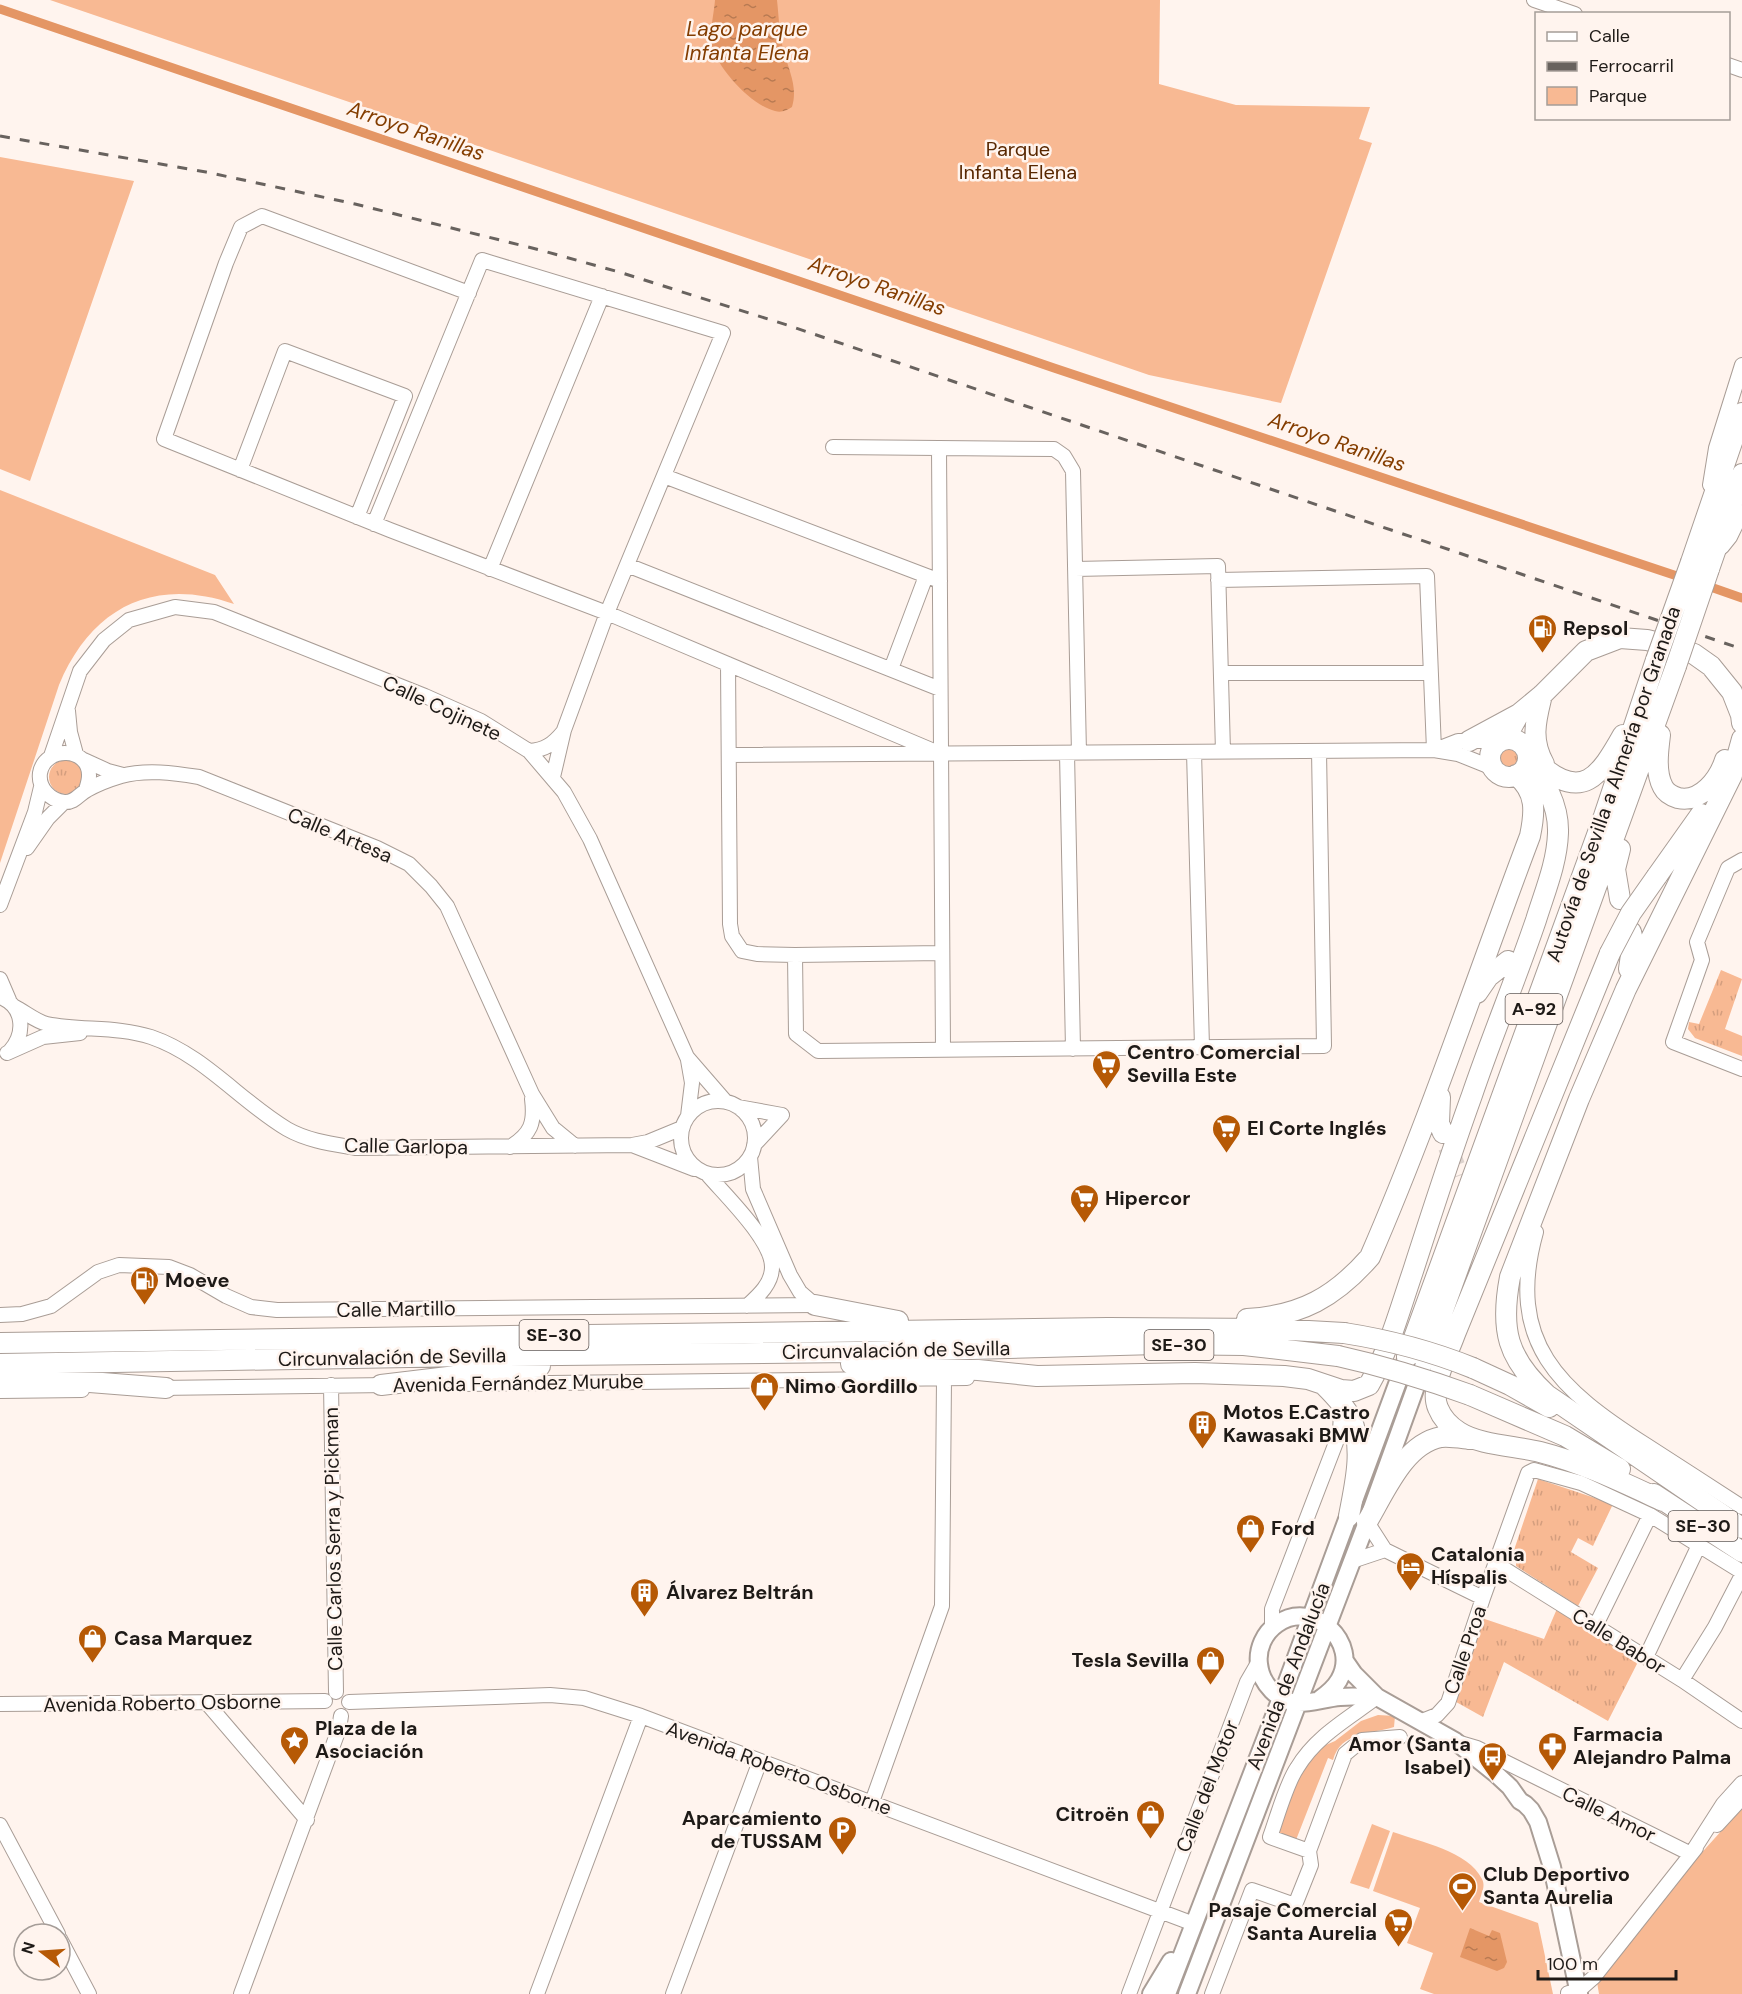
<svg xmlns="http://www.w3.org/2000/svg" width="1742" height="1994" font-family="'DM Sans',sans-serif">
<style>
.grass{fill:url(#grass-tufts)}
.park{fill:#f8b993}
.water{fill:url(#water-ripples)}
.lines{fill:none;stroke-linecap:round;stroke-linejoin:round}
.canal{stroke:#e49665;stroke-width:9}
.highway-tunnel{stroke:#ddd3ce;stroke-width:20;stroke-dasharray:20 10;stroke-linecap:butt}
.minor-casing{stroke:#a99d96;stroke-width:16}
.major-casing{stroke:#a99d96;stroke-width:20}
.highway-casing{stroke:#a99d96;stroke-width:22}
.minor{stroke:#fff;stroke-width:14}
.major{stroke:#fff;stroke-width:16}
.highway{stroke:#fff;stroke-width:20}
.rail{stroke:#68625e;stroke-width:3;stroke-dasharray:10 10;stroke-linecap:butt}
.highway-bridge-casing{stroke:#a99d96;stroke-width:22;stroke-linecap:butt}
.highway-bridge{stroke:#fff;stroke-width:20}
.labels{text-anchor:middle;stroke-width:5;stroke-linejoin:round;paint-order:stroke}
.shield{fill:#fff4ee;stroke:#625b58;stroke-width:1.5}
.shield-label{font-size:18px;font-weight:bold;fill:#1e1a17}
.park-label{font-size:20px;fill:#592700;stroke:#fff4ee}
.poi-label{font-size:20px;font-weight:bold;fill:#1e1a17;stroke:#fff4ee;text-anchor:start}
.street-label{font-size:20px;fill:#1e1a17;stroke:#fff4ee}
.water-label{font-size:21px;font-style:italic;fill:#843d00;stroke:#fff4ee}
</style>
<defs>
<pattern id="grass-tufts" width="24" height="20" patternUnits="userSpaceOnUse" patternTransform="scale(1.5)"><rect width="24" height="20" fill="#f8b993"/><path d="M3 7l-1-3M5 7V3M7 7l1-3M15 17l-1-3M17 17v-4M19 17l1-3" fill="none" stroke="#d49e7e"/></pattern>
<pattern id="water-ripples" width="26" height="14" patternUnits="userSpaceOnUse" patternTransform="scale(1.5)"><rect width="26" height="14" fill="#e49665"/><path d="M2 4q2-2 4 0t4 0M15 11q2-2 4 0t4 0" fill="none" stroke="#b87a52"/></pattern>
</defs>
<rect width="100%" height="100%" fill="#fff4ee"/>
<path class="grass" d="M1496 758a13 13 0 1 1 26 0a13 13 0 1 1-26 0Z
M49 777a17 17 0 1 1 34 0a17 17 0 1 1-34 0Z
M1721 970 1742 979 1725 1029 1742 1036V1056L1695 1038 1688 1029 1689 1022 1699 1024Z
M1538 1479 1613 1504 1593 1546 1578 1538 1571 1552 1598 1568 1578 1606 1516 1566V1559L1512 1556Z
M1559 1604 1641 1656 1608 1721 1504 1662 1483 1717 1449 1698 1476 1616 1544 1639Z"/>
<path class="park" d="M50 0H1160L1159 84 1236 105 1370 107 1359 139 1372 143 1281 403 1149 375Z
M0 157 134 181 30 481 0 469Z
M0 490 215 575 234 604C153 576 91 608 59 685L0 863Z
M1378 1715 1395 1716 1394 1727C1372 1734 1341 1731 1333 1760L1328 1758 1296 1840 1277 1834 1297 1777 1319 1748 1335 1741 1361 1721Z
M1742 1808V1994H1599L1597 1982 1687 1869Z
M1372 1824 1390 1831 1369 1889 1350 1883Z
M1393 1832C1421 1842 1468 1851 1482 1879 1486 1886 1481 1895 1479 1902L1538 1923 1553 1994H1434L1420 1989 1433 1953 1407 1943 1420 1908 1373 1891Z"/>
<path class="water" d="M715 0H777C779 17 779 35 784 52 789 71 798 87 792 107 787 110 782 113 775 111 752 106 718 69 712 46 709 33 714 14 715 0Z
M1470 1928 1489 1936 1492 1930 1500 1933 1507 1962 1504 1968 1497 1971 1460 1957Z"/>
<g class="lines">
<path class="canal" d="M0 9 1054 368 1686 579
M1702 584 1742 598"/>
<path class="highway-tunnel" d="M1448 1147 1459 1176"/>
<defs>
<path id="minor" d="M1534 0 1575 14
M1728 65 1742 70
M469 293 262 216 241 227 226 263 164 439 390 530 607 613 941 754
M833 447 1054 449 1064 456 1073 471 1079 753
M939 448 943 1050
M240 470 285 351 405 396 357 517
M664 476 940 581
M1710 485 1716 448 1742 365
M374 524 482 260 723 333 607 613 564 730 553 777
M1722 547 1730 537 1742 512
M627 565 940 689
M490 569 602 296
M1075 569 1218 566 1223 752
M1218 580 1427 576 1434 750
M728 664 730 924 732 936 742 951 757 954 795 955 942 953
M891 669 926 576
M1221 673H1431
M68 711 70 732 76 754
M1435 750 1458 741H1500
M529 751C545 750 553 744 563 732
M1194 752 1202 1047
M1067 753 1073 1049
M729 755 1434 750 1458 754 1493 768
M51 756 80 671 104 640 129 620 175 607 214 612 425 696 481 721 529 751 564 792 590 839 687 1057 726 1102
M84 760 108 771 123 775
M86 790C87 786 89 781 89 776 90 747 45 745 40 773 38 788 50 800 64 802 75 803 79 794 87 790 97 784 111 779 121 776 146 769 174 773 199 777L377 848 409 864 431 886 447 906 532 1094 553 1128 575 1146
M27 848 48 818 64 802
M1742 860 1728 868 1697 942 1702 960 1673 1042 1742 1069
M0 905 35 812 41 787
M795 955 796 1034 818 1051 1324 1046 1319 751
M0 979 9 1000
M0 997C24 1006 26 1033 10 1051
M15 1007C25 1012 37 1022 47 1024 81 1031 117 1026 151 1037 204 1055 240 1101 287 1129 308 1141 333 1144 356 1148L632 1145 648 1142 682 1128
M7 1053 43 1037 80 1033
M681 1138a37 37 0 1 1 74 0a37 37 0 1 1-74 0Z
M738 1107 782 1115
M688 1116 692 1083 688 1060
M632 1145 694 1169
M754 1145 782 1115
M510 1147C531 1134 535 1123 532 1099
M750 1157 753 1189 790 1275 800 1292 815 1305
M708 1175C725 1195 772 1240 772 1267 772 1284 758 1296 747 1306
M1536 1232C1505 1343 1560 1390 1646 1445 1678 1466 1710 1486 1742 1507
M0 1315 22 1314 51 1306 98 1272 119 1265 169 1267 190 1275 226 1296 251 1307 277 1310 815 1305
M458 1384 967 1378
M331 1385 336 1692
M158 1388 388 1385
M0 1391 82 1390
M1367 1522 1385 1550 1483 1598
M1352 1561 1385 1550
M1495 1563 1682 1680 1742 1721
M1596 1625 1650 1515
M1272 1628V1609L1340 1432 1341 1412 1338 1404
M1646 1657 1699 1545
M1682 1680 1715 1627 1742 1575
M206 1702 307 1820
M349 1702 550 1695 584 1698 641 1716 1194 1924
M0 1704 325 1701
M1422 1721 1437 1715 1448 1703 1483 1598 1528 1473 1534 1470 1581 1483 1650 1515 1742 1572
M1460 1743 1477 1748 1691 1854 1723 1804 1742 1783
M872 1802 942 1606 944 1379
M0 1825 58 1934
M1717 1825 1742 1798
M1309 1851 1270 1837C1277 1818 1286 1784 1297 1768 1316 1736 1348 1719 1377 1697
M60 1939 89 1994
M1568 1993 1578 1991 1594 1977 1696 1848
M241 1994 339 1729 341 1716
M537 1994 641 1716
M673 1994 760 1761
M1129 1994 1247 1682 1258 1663
M1212 1994 1252 1890 1295 1905 1311 1865 1309 1851 1345 1754 1362 1740 1400 1737"/>
<path id="major" d="M1345 1661 1354 1674 1377 1697 1455 1741 1496 1774 1510 1787 1520 1801 1525 1804 1531 1810 1538 1822 1552 1867 1579 1994
M1320 1699C1327 1694 1334 1689 1339 1680 1361 1643 1313 1598 1277 1624 1264 1633 1257 1649 1259 1664 1261 1684 1278 1702 1299 1703 1312 1703 1327 1698 1340 1697 1352 1696 1364 1697 1377 1697
M1151 1994 1171 1961
M1167 1994 1281 1698 1406 1360
M1187 1994 1367 1522 1423 1367"/>
<path id="highway" d="M1691 562 1742 413
M1709 569 1742 474
M1542 695C1536 720 1530 739 1544 764
M1660 735C1658 751 1655 772 1663 787 1666 793 1672 796 1678 798 1701 803 1719 779 1725 760
M1505 739 1519 714 1542 695 1586 651 1620 638 1647 640 1672 646 1694 654 1711 666 1732 692 1741 715 1742 723
M1742 739 1732 775 1626 989 1579 1099 1510 1277C1500 1330 1507 1358 1547 1395L1742 1528
M1490 758a19 19 0 1 1 38 0a19 19 0 1 1-38 0Z
M1469 741 1519 714
M1538 763C1582 803 1600 776 1623 735
M1657 876 1701 814
M1620 899 1615 869 1620 849
M1610 953 1455 1334C1448 1354 1429 1388 1438 1408 1442 1418 1451 1427 1459 1432 1479 1445 1516 1446 1540 1452 1583 1463 1622 1482 1663 1501
M1629 969 1633 941 1631 932
M1477 993 1488 977 1508 961
M1440 1097 1439 1123 1443 1133
M815 1305 898 1321
M1247 1319C1301 1316 1335 1297 1370 1257 1430 1119 1477 976 1530 836 1535 812 1537 792 1516 775
M0 1343 1108 1328 1273 1329 1344 1333
M1407 1357 1604 816 1656 660
M1425 1360 1676 666
M0 1364 465 1356 856 1352 1157 1344 1244 1345 1338 1356
M851 1364 978 1370 1037 1376 1195 1373 1284 1376 1308 1379 1341 1390 1354 1391 1369 1385C1389 1350 1400 1309 1413 1271 1432 1212 1451 1153 1472 1095 1492 1036 1516 979 1536 920 1545 891 1557 863 1558 833 1559 804 1544 780 1528 759
M1473 1368 1510 1385 1549 1407
M0 1375 166 1388
M381 1385 540 1366
M1324 1385C1333 1394 1345 1406 1351 1418 1364 1449 1355 1484 1349 1516
M1470 1395 1565 1436 1620 1469
M1654 1494 1742 1552
M1367 1522C1385 1492 1404 1444 1441 1437 1450 1436 1461 1438 1469 1439"/>
</defs>
<use href="#minor" class="minor-casing"/>
<use href="#major" class="major-casing"/>
<use href="#highway" class="highway-casing"/>
<use href="#minor" class="minor"/>
<use href="#major" class="major"/>
<use href="#highway" class="highway"/>
<path class="rail" d="M0 136 206 172 355 204 540 250 619 272 787 325 1742 649"/>
<defs>
<path id="highway-bridge" d="M1656 660 1691 562
M1676 666 1709 569
M1610 953 1631 913 1657 876
M1344 1333C1389 1340 1431 1351 1473 1368
M1338 1356C1383 1366 1426 1379 1470 1395"/>
</defs>
<use href="#highway-bridge" class="highway-bridge-casing"/>
<use href="#highway-bridge" class="highway-bridge"/>
</g>
<defs>
<symbol id="fuel-pin" viewBox="-11 -11 22 30"><path d="M0 17L-7.5 6A9.5 9.5 0 1 1 7.5 6Z" fill="#b65905" stroke="#fff4ee"/><path d="M-5.5-6h7V0h2V4h1.3V-2.5L3-4.5l.8-.8L6-3V5H2.5V1h-1V6h-7ZM-4.2-4.7v3.2H.2V-4.7Z" fill="#fff"/></symbol>
<symbol id="supermarket-pin" viewBox="-11 -11 22 30"><path d="M0 17L-7.5 6A9.5 9.5 0 1 1 7.5 6Z" fill="#b65905" stroke="#fff4ee"/><path d="M-6-5.5h2.5l.6 2H6L4.5 2H-2.5L-4.4-4H-6ZM-1.5 3.2a1.3 1.3 0 1 0 .1 0ZM3 3.2a1.3 1.3 0 1 0 .1 0Z" fill="#fff"/></symbol>
<symbol id="shop-pin" viewBox="-11 -11 22 30"><path d="M0 17L-7.5 6A9.5 9.5 0 1 1 7.5 6Z" fill="#b65905" stroke="#fff4ee"/><path d="M-5-2.5h2.3a2.7 3.5 0 0 1 5.4 0H5L5.5 6h-11ZM-1.5-2.5h3a1.5 2.3 0 0 0-3 0Z" fill="#fff"/></symbol>
<symbol id="building-pin" viewBox="-11 -11 22 30"><path d="M0 17L-7.5 6A9.5 9.5 0 1 1 7.5 6Z" fill="#b65905" stroke="#fff4ee"/><path d="M-4-6H4V6H1V3H-1V6H-4ZM-2.5-4.3h1.7v1.8h-1.7ZM.8-4.3h1.7v1.8H.8ZM-2.5-1h1.7V.8h-1.7ZM.8-1h1.7V.8H.8Z" fill="#fff"/></symbol>
<symbol id="hotel-pin" viewBox="-11 -11 22 30"><path d="M0 17L-7.5 6A9.5 9.5 0 1 1 7.5 6Z" fill="#b65905" stroke="#fff4ee"/><path d="M-6-4.5h1.5V1H6V5H4.5V3h-9V5H-6ZM-4 0a1.8 1.8 0 1 1 3.6 0ZM.5 0V-2.5h3Q6-2.5 6 0Z" fill="#fff"/></symbol>
<symbol id="sight-pin" viewBox="-11 -11 22 30"><path d="M0 17L-7.5 6A9.5 9.5 0 1 1 7.5 6Z" fill="#b65905" stroke="#fff4ee"/><path d="M0-6L1.8-2.2L6-1.7L2.9 1.2L3.7 5.4L0 3.3L-3.7 5.4L-2.9 1.2L-6-1.7L-1.8-2.2Z" fill="#fff"/></symbol>
<symbol id="pharmacy-pin" viewBox="-11 -11 22 30"><path d="M0 17L-7.5 6A9.5 9.5 0 1 1 7.5 6Z" fill="#b65905" stroke="#fff4ee"/><path d="M-2-6h4v4h4v4h-4v4h-4v-4h-4v-4h4Z" fill="#fff"/></symbol>
<symbol id="bus-pin" viewBox="-11 -11 22 30"><path d="M0 17L-7.5 6A9.5 9.5 0 1 1 7.5 6Z" fill="#b65905" stroke="#fff4ee"/><path d="M-5-6H5V4H4V6H2V4H-2V6H-4V4H-5ZM-3.5-4V0h7V-4ZM-3.5 1.2v1.5H-2V1.2ZM2 1.2v1.5H3.5V1.2Z" fill="#fff"/></symbol>
<symbol id="parking-pin" viewBox="-11 -11 22 30"><path d="M0 17L-7.5 6A9.5 9.5 0 1 1 7.5 6Z" fill="#b65905" stroke="#fff4ee"/><path d="M-3.5-5.5H1a3.5 3.5 0 0 1 0 7H-1V5.5H-3.5ZM-1-3.4V-.6H.8a1.4 1.4 0 0 0 0-2.8Z" fill="#fff"/></symbol>
<symbol id="stadium-pin" viewBox="-11 -11 22 30"><path d="M0 17L-7.5 6A9.5 9.5 0 1 1 7.5 6Z" fill="#b65905" stroke="#fff4ee"/><path d="M0-5a6.5 5 0 1 0 0 10a6.5 5 0 1 0 0-10ZM-3.5-1.8h7v3.6h-7Z" fill="#fff"/></symbol>
</defs>
<g fill-rule="evenodd">
<use href="#fuel-pin" x="1526" y="612" width="33" height="45"/>
<use href="#supermarket-pin" x="1090" y="1048" width="33" height="45"/>
<use href="#supermarket-pin" x="1210" y="1112" width="33" height="45"/>
<use href="#supermarket-pin" x="1068" y="1182" width="33" height="45"/>
<use href="#fuel-pin" x="128" y="1264" width="33" height="45"/>
<use href="#shop-pin" x="748" y="1370" width="33" height="45"/>
<use href="#building-pin" x="1186" y="1408" width="33" height="45"/>
<use href="#shop-pin" x="1234" y="1512" width="33" height="45"/>
<use href="#hotel-pin" x="1394" y="1550" width="33" height="45"/>
<use href="#building-pin" x="628" y="1576" width="33" height="45"/>
<use href="#shop-pin" x="76" y="1622" width="33" height="45"/>
<use href="#shop-pin" x="1194" y="1644" width="33" height="45"/>
<use href="#sight-pin" x="278" y="1724" width="33" height="45"/>
<use href="#pharmacy-pin" x="1536" y="1730" width="33" height="45"/>
<use href="#bus-pin" x="1476" y="1740" width="33" height="45"/>
<use href="#shop-pin" x="1134" y="1798" width="33" height="45"/>
<use href="#parking-pin" x="826" y="1814" width="33" height="45"/>
<use href="#stadium-pin" x="1446" y="1870" width="33" height="45"/>
<use href="#supermarket-pin" x="1382" y="1906" width="33" height="45"/>
</g>
<g class="labels">
<g class="shield">
<rect x="1505.5" y="994" width="57" height="30" rx="4.5"/>
<rect x="519.5" y="1320" width="69" height="30" rx="4.5"/>
<rect x="1144.5" y="1330" width="69" height="30" rx="4.5"/>
<rect x="1668.5" y="1511" width="69" height="30" rx="4.5"/>
</g>
<g class="shield-label">
<text x="1534" y="1015">A-92</text>
<text x="554" y="1341">SE-30</text>
<text x="1179" y="1351">SE-30</text>
<text x="1703" y="1532">SE-30</text>
</g>
<g class="park-label">
<text x="1018" y="156">Parque<tspan x="1018" dy="23">Infanta Elena</tspan></text>
</g>
<g class="poi-label">
<text x="1563" y="635">Repsol</text>
<text x="1127" y="1059">Centro Comercial<tspan x="1127" dy="23">Sevilla Este</tspan></text>
<text x="1247" y="1135">El Corte Inglés</text>
<text x="1105" y="1205">Hipercor</text>
<text x="165" y="1287">Moeve</text>
<text x="785" y="1393">Nimo Gordillo</text>
<text x="1223" y="1419">Motos E.Castro<tspan x="1223" dy="23">Kawasaki BMW</tspan></text>
<text x="1271" y="1535">Ford</text>
<text x="1431" y="1561">Catalonia<tspan x="1431" dy="23">Híspalis</tspan></text>
<text x="666" y="1599">Álvarez Beltrán</text>
<text x="114" y="1645">Casa Marquez</text>
<text x="1189" y="1667" text-anchor="end">Tesla Sevilla</text>
<text x="315" y="1735">Plaza de la<tspan x="315" dy="23">Asociación</tspan></text>
<text x="1573" y="1741">Farmacia<tspan x="1573" dy="23">Alejandro Palma</tspan></text>
<text x="1471" y="1751" text-anchor="end">Amor (Santa<tspan x="1471" dy="23">Isabel)</tspan></text>
<text x="1129" y="1821" text-anchor="end">Citroën</text>
<text x="822" y="1825" text-anchor="end">Aparcamiento<tspan x="822" dy="23">de TUSSAM</tspan></text>
<text x="1483" y="1881">Club Deportivo<tspan x="1483" dy="23">Santa Aurelia</tspan></text>
<text x="1377" y="1917" text-anchor="end">Pasaje Comercial<tspan x="1377" dy="23">Santa Aurelia</tspan></text>
</g>
<g class="street-label">
<text transform="translate(442 708) rotate(25)" y="7">Calle Cojinete</text>
<text transform="translate(1613 784) rotate(-71)" y="7">Autovía de Sevilla a Almería por Granada</text>
<text transform="translate(340 835) rotate(23)" y="7">Calle Artesa</text>
<text transform="translate(406 1146) rotate(1)" y="7">Calle Garlopa</text>
<text transform="translate(396 1309) rotate(-1)" y="7">Calle Martillo</text>
<text transform="translate(896 1350) rotate(-1)" y="7">Circunvalación de Sevilla</text>
<text transform="translate(392 1357) rotate(-1)" y="7">Circunvalación de Sevilla</text>
<text transform="translate(518 1383) rotate(-1)" y="7">Avenida Fernández Murube</text>
<text transform="translate(333 1539) rotate(-91)" y="7">Calle Carlos Serra y Pickman</text>
<text transform="translate(1619 1641) rotate(32)" y="7">Calle Babor</text>
<text transform="translate(1465 1650) rotate(-71)" y="7">Calle Proa</text>
<text transform="translate(1288 1676) rotate(-69)" y="7">Avenida de Andalucía</text>
<text transform="translate(162 1703) rotate(-1)" y="7">Avenida Roberto Osborne</text>
<text transform="translate(779 1768) rotate(20)" y="7">Avenida Roberto Osborne</text>
<text transform="translate(1207 1786) rotate(-69)" y="7">Calle del Motor</text>
<text transform="translate(1609 1814) rotate(26)" y="7">Calle Amor</text>
</g>
<g class="water-label">
<text x="747" y="36">Lago parque<tspan x="747" dy="24">Infanta Elena</tspan></text>
<text transform="translate(416 131) rotate(19)" y="7">Arroyo Ranillas</text>
<text transform="translate(877 286) rotate(19)" y="7">Arroyo Ranillas</text>
<text transform="translate(1337 442) rotate(19)" y="7">Arroyo Ranillas</text>
</g>
</g>
<rect x="1535" y="12" width="195" height="108" fill="#fff4ee" stroke="#a59d98" stroke-width="1.5"/>
<rect x="1547" y="32" width="30" height="9" fill="#ffffff" stroke="#a59d98" stroke-width="1.5"/>
<text x="1589" y="42" font-size="18" fill="#1e1a17">Calle</text>
<rect x="1547" y="62" width="30" height="9" fill="#68625e" stroke="#a59d98" stroke-width="1.5"/>
<text x="1589" y="72" font-size="18" fill="#1e1a17">Ferrocarril</text>
<rect x="1547" y="87" width="30" height="18" fill="#f8b993" stroke="#a59d98" stroke-width="1.5"/>
<text x="1589" y="102" font-size="18" fill="#1e1a17">Parque</text>
<g transform="translate(42 1952) rotate(287)"><circle r="28" fill="#fff4ee" stroke="#a59d98" stroke-width="1.5"/>
<path d="M0-4.5L10 22L0 15L-10 22Z" fill="#b65905"/>
<text y="-9" font-size="16" font-weight="bold" text-anchor="middle" fill="#1e1a17">N</text>
</g>
<path d="M1538 1970v9h138v-9" fill="none" stroke="#1e1a17" stroke-width="3"/>
<text x="1547" y="1970" font-size="18" fill="#1e1a17" stroke="#fff4ee" stroke-width="4.5" paint-order="stroke">100 m</text>
</svg>
